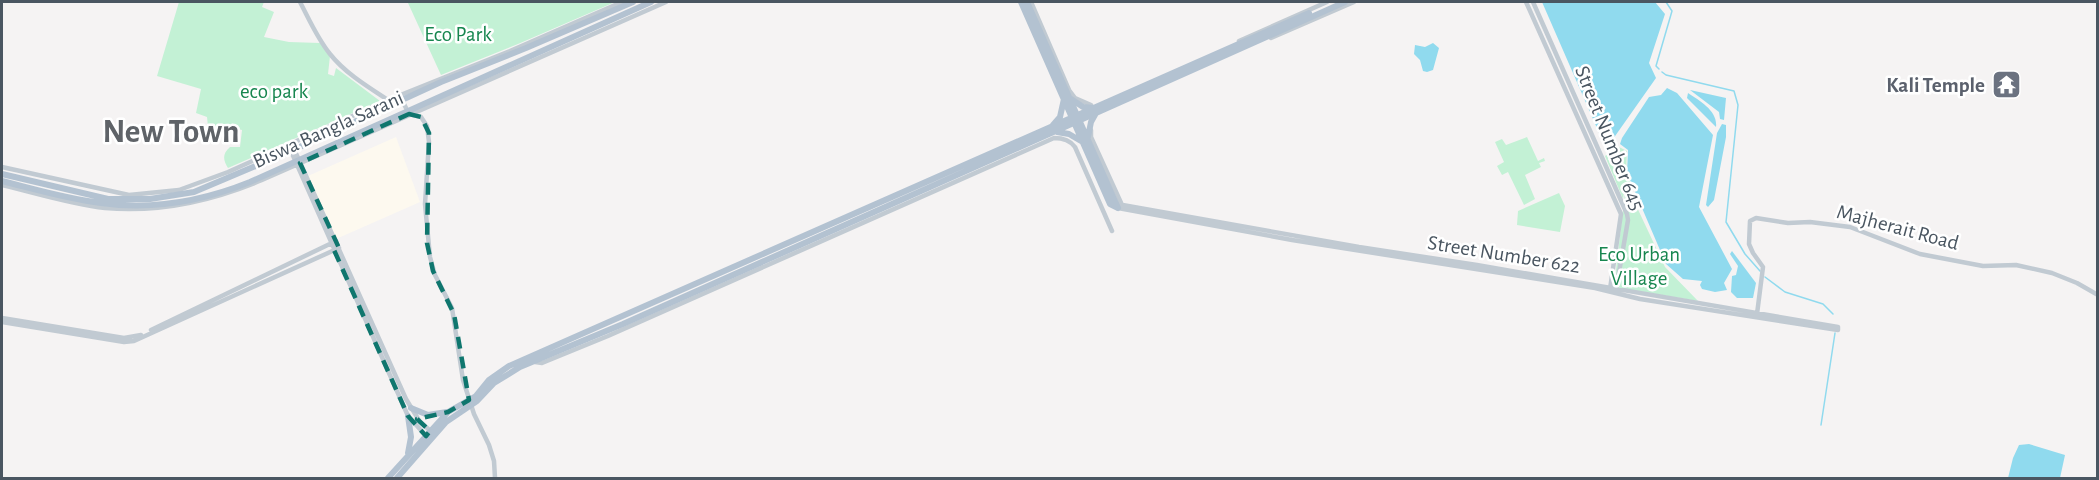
<svg xmlns="http://www.w3.org/2000/svg" width="2099" height="480" font-family="'Alegreya Sans',sans-serif">
<style>
.commercial{fill:#fdf9ef}
.green{fill:#c3f1d5}
.water{fill:#90daee}
.lines{fill:none;stroke-linecap:round;stroke-linejoin:round}
.stream{stroke:#90daee;stroke-width:1.5}
.minor{stroke:#c1cad2;stroke-width:4.5}
.major{stroke:#b3c2d1;stroke-width:6}
.marked{fill:none;stroke:#0f766e;stroke-width:4.5;stroke-dasharray:12 8;stroke-linejoin:round}
.labels{text-anchor:middle;stroke-width:5;stroke-linejoin:round;paint-order:stroke}
.park-label{font-size:21px;fill:#17864f;stroke:#fff}
.worship-label{font-size:21px;font-weight:bold;fill:#5b616d;stroke:#fff;text-anchor:end}
.street-label{font-size:21px;fill:#4a5661;stroke:#fff}
.town-label{font-size:33px;font-weight:bold;fill:#5f6368;stroke:#fff}
</style>
<rect width="100%" height="100%" fill="#f5f3f3"/>
<path class="commercial" d="M396 137 420 202 336 239 308 176Z"/>
<path class="green" d="M179 2H264L262 7 274 12 264 37 289 42 320 43 330 56 328 74 334 76 336 68 380 101 228 168C223 160 222 154 230 147H240L242 130 221 125 220 129 208 127 207 117 196 113 201 89 157 76Z
M411 2H615L518 44 441 75 408 3Z
M1527 137 1538 161 1544 158 1545 161 1539 163 1541 167 1525 175 1535 199 1524 205 1508 172 1502 175 1497 166 1504 162 1495 142 1502 139 1506 145Z
M1619 147 1627 151 1626 173 1630 182 1625 184 1623 199 1605 156Z
M1626 184 1665 267 1698 301 1614 287Z
M1559 193 1565 206 1560 232 1517 225 1518 211Z"/>
<path class="water" d="M1542 2H1655L1665 14 1649 63 1656 78 1613 139 1600 135Z
M1433 43 1439 48 1433 70 1427 72 1423 71 1420 60 1414 54 1415 45 1425 47Z
M1667 88 1677 93 1713 135 1699 207 1732 269 1724 283 1727 290 1715 292 1702 289 1700 285 1702 281 1683 279 1666 264 1627 173 1628 150 1620 144 1622 138 1649 97 1661 95Z
M1690 90 1726 98 1724 120 1720 119 1719 112Z
M1688 93C1700 101 1718 111 1716 127L1687 98Z
M1722 124 1726 125V137L1714 200 1708 207 1706 205 1717 133Z
M1732 251 1756 283 1753 298H1737L1731 292 1732 276 1736 275 1738 266 1730 254Z
M2029 444 2065 455 2060 478H2008L2013 458 2019 445Z"/>
<g class="lines">
<path class="stream" d="M1659 69 1656 66 1672 11 1666 2
M1662 72 1666 75 1734 91 1738 105 1726 222 1745 254 1760 271
M1765 277 1785 292 1823 304 1833 314
M1821 425 1835 333"/>
<path class="minor" d="M300 2C309 19 317 38 330 54 345 73 368 87 388 100
M1031 2 1069 90 1075 98 1091 105
M1526 2 1621 214 1610 289
M1533 2 1627 214 1628 220 1616 290
M1271 38 1354 2
M1239 41 1327 2
M402 100 409 114 421 117 427 126 429 142 425 204 430 257 435 275 452 308 463 380 474 414 489 445 494 461 495 478
M1091 130V137L1122 205
M294 149 406 399 420 422 433 433
M291 151 408 416 428 438
M2 167 129 195 179 190 228 172 388 100 510 51 622 2
M2 185C36 193 70 204 105 208 161 213 212 201 262 180L666 2
M1117 204 1359 247 1477 265 1838 327
M1118 208 1292 240 1595 288 1640 299 1838 330V327
M1757 314 1763 267 1753 253 1749 244 1750 221 1756 218 1788 223 1810 222 1850 227 1920 254 1983 266 2016 265 2052 273 2077 283 2098 295
M2 318 124 338 141 335
M2 322 124 342 134 341 339 248
M151 330 336 241
M535 362 542 363 608 336 1054 138C1062 138 1070 140 1075 147L1112 231"/>
<path class="major" d="M1021 2 1110 204 1118 208
M1027 2 1118 208
M1071 99 1083 107 1094 108
M1053 125 1060 117 1064 99
M1057 132 1069 134 1081 141
M1088 137 1091 122 1096 113
M2 174 108 199H150L194 192 291 151 441 82 526 48 633 2
M2 181C34 189 67 199 101 203 151 210 203 201 250 182L651 2
M411 408 428 415 447 412
M408 416 411 437 408 453
M388 478 448 412 476 396 489 380 509 366 1309 13
M397 478 446 422 477 401 494 383 520 367 623 324 1345 2"/>
</g>
<path class="marked" d="M409 114 421 117 429 133 427 243 433 271 454 314 469 400 448 412 417 419 430 431 426 436 408 416 334 250 339 248 300 163Z"/>
<defs>
<symbol id="temple-square" viewBox="-11 -11 22 22"><rect x="-9" y="-9" width="18" height="18" rx="4" fill="#6b7280" stroke="#fff"/><path d="M0-6L5-2H3V0L6.5 2.5H4V6H1.5V3h-3V6H-4V2.5H-6.5L-3 0V-2H-5Z" fill="#fff"/></symbol>
</defs>
<g fill-rule="evenodd">
<use href="#temple-square" x="1990" y="68" width="33" height="33"/>
</g>
<g class="labels">
<g class="park-label">
<text x="458" y="41">Eco Park</text>
<text x="274" y="98">eco park</text>
<text x="1639" y="261">Eco Urban<tspan x="1639" dy="24">Village</tspan></text>
</g>
<g class="worship-label">
<text x="1985" y="92">Kali Temple</text>
</g>
<g class="street-label">
<text transform="translate(328 129) rotate(-24)" y="7">Biswa Bangla Sarani</text>
<text transform="translate(1610 138) rotate(68)" y="7">Street Number 645</text>
<text transform="translate(1898 227) rotate(15)" y="7">Majherait Road</text>
<text transform="translate(1504 254) rotate(9)" y="7">Street Number 622</text>
</g>
<g class="town-label">
<text x="171" y="142">New Town</text>
</g>
</g>
<rect width="2099" height="480" fill="none" stroke="#4a5661" stroke-width="6"/>
</svg>
